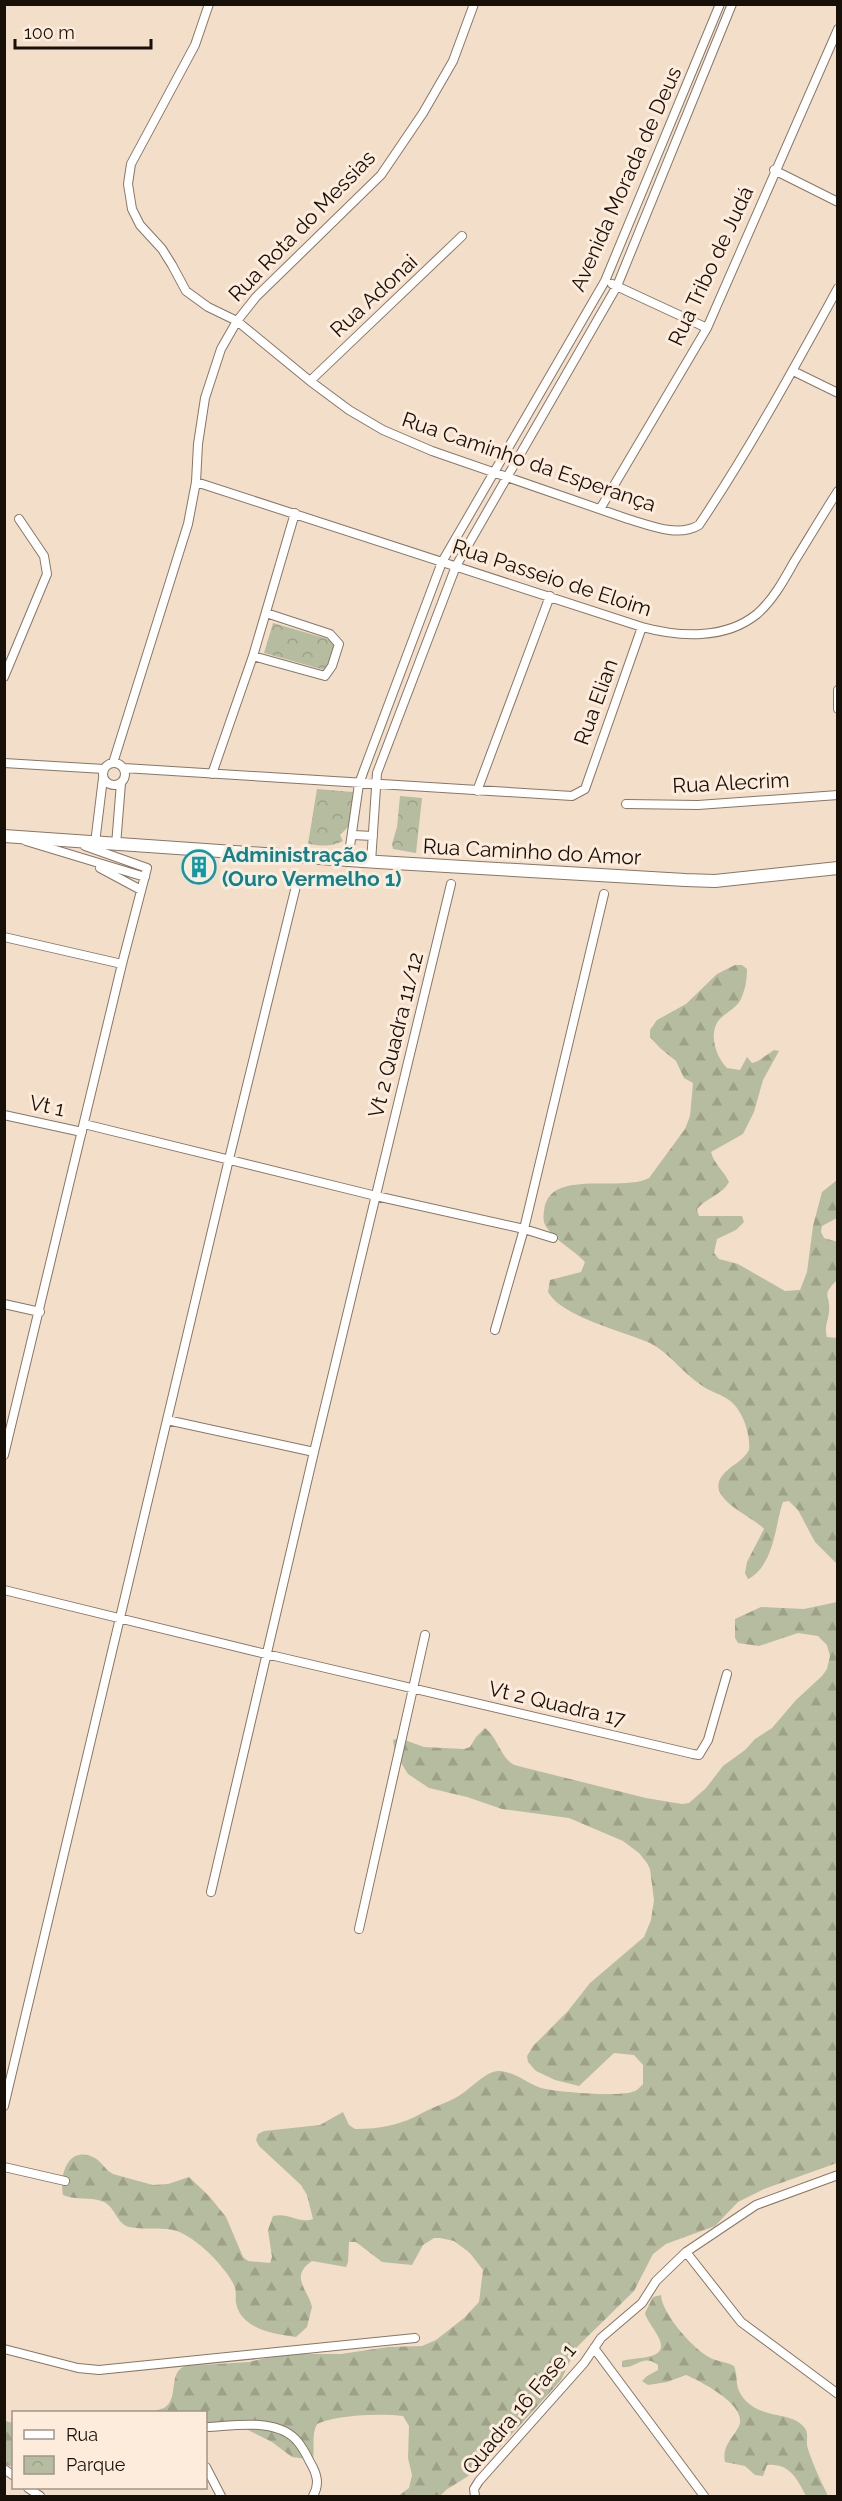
<svg xmlns="http://www.w3.org/2000/svg" width="842" height="2501" font-family="Raleway,sans-serif">
<style>
.forest{fill:url(#forest-firs)}
.park{fill:url(#park-crowns)}
.lines{fill:none;stroke-linecap:round;stroke-linejoin:round}
.street-casing{stroke:#897664;stroke-width:10}
.secondary-casing{stroke:#897664;stroke-width:14}
.street{stroke:#fff;stroke-width:8}
.secondary{stroke:#fff;stroke-width:12}
.labels{text-anchor:middle;stroke-width:6;stroke-linejoin:round;paint-order:stroke}
.street-label{font-size:21px;fill:#171009;stroke:#fdecdc}
.culture-label{font-size:21px;font-weight:bold;fill:#0d838f;stroke:#fdecdc;text-anchor:start}
</style>
<defs>
<pattern id="forest-firs" width="22" height="20" patternUnits="userSpaceOnUse" patternTransform="scale(1.5)"><rect width="22" height="20" fill="#b6bca0"/><path d="M5 1l3.5 6h-7zM16 11l3.5 6h-7z" fill="#9ca188"/></pattern>
<pattern id="park-crowns" width="20" height="18" patternUnits="userSpaceOnUse" patternTransform="scale(1.5)"><rect width="20" height="18" fill="#b6bca0"/><path d="M2 6a3 3 0 1 1 6 0M12 15a3 3 0 1 1 6 0" fill="none" stroke="#9ca188"/></pattern>
</defs>
<rect width="100%" height="100%" fill="#f3deca"/>
<path class="forest" d="M735 965H742L747 969C747 980 745 991 740 1001 735 1009 725 1013 719 1020 708 1033 716 1057 727 1068L740 1070 747 1057 752 1063 758 1061 774 1050 779 1051 763 1080 754 1112 743 1134 711 1152C714 1164 724 1171 729 1182 722 1195 706 1198 697 1209L699 1216H742L744 1222 736 1230 717 1239 714 1253 719 1259 738 1264 785 1291 800 1290 807 1272 813 1226 822 1192 837 1180V1218L822 1226 821 1232 824 1238 838 1242 837 1280C820 1297 831 1294 829 1312 828 1322 824 1326 827 1337L837 1338V1564L815 1542 798 1510 789 1501 783 1502 781 1508C775 1531 772 1567 748 1579L745 1573 747 1562 764 1529C752 1515 705 1499 722 1476 730 1465 743 1462 749 1450 751 1434 742 1409 729 1400 721 1394 711 1392 704 1387 684 1375 671 1354 650 1343 623 1331 562 1317 548 1292L550 1280 581 1272 585 1262C574 1250 557 1242 547 1228 543 1223 543 1217 544 1211 548 1167 620 1193 649 1178L685 1129 690 1116 693 1083 684 1078 676 1061 660 1048 650 1037V1030L657 1020 686 1004 717 974Z
M837 1602V2163L764 2189 738 2202 715 2226 666 2244 653 2254 634 2291 577 2347 561 2380 481 2468 446 2490 440 2496H398L409 2488 412 2475 408 2458 409 2426 403 2416C381 2413 336 2415 317 2424 311 2435 315 2448 313 2460L292 2457 272 2442 236 2424 206 2425V2412H149C153 2411 159 2410 164 2408 180 2399 167 2371 186 2366L249 2362 283 2354H341L388 2347 422 2346 436 2340 464 2318 479 2302 483 2270 470 2253 454 2241 440 2238H434L423 2245 412 2265 382 2262 356 2242H349L348 2262 346 2267 312 2261C289 2277 308 2289 312 2307L307 2327 296 2337C274 2334 241 2329 236 2303 235 2297 237 2291 234 2285 226 2268 203 2245 187 2236 170 2224 149 2231 129 2227 117 2224 115 2207 104 2202 91 2196 76 2201 63 2195 59 2175 68 2144 95 2158 102 2162 105 2170 113 2174L153 2185 168 2184 189 2177 209 2196 226 2217 243 2257 248 2261 270 2263 272 2257 268 2230 273 2216C288 2212 299 2224 313 2219L307 2195 301 2185 259 2146 256 2140 258 2134 264 2131 320 2125 343 2112 349 2125 355 2129C381 2129 401 2125 424 2112 435 2106 447 2103 457 2097 470 2090 485 2071 499 2071 516 2072 526 2083 541 2088 556 2092 618 2097 632 2092 637 2091 639 2088 643 2084V2065L634 2055 614 2053 579 2086 555 2080 536 2071 528 2062 527 2056 534 2045 568 2011 590 1983 644 1937 651 1920 654 1900 650 1869 647 1863 639 1853 623 1841 569 1818 502 1809 467 1797 429 1788 408 1774 395 1753 393 1740 399 1738 424 1747 464 1749 470 1747 476 1737 485 1728C498 1738 500 1757 514 1765L646 1798 682 1804 689 1803 706 1788 723 1766 745 1750 755 1739 772 1728 796 1700 822 1676 827 1669 830 1656 827 1645 818 1636 798 1633 759 1646 738 1643 735 1638V1619L761 1607 804 1609Z
M661 2295C662 2314 692 2347 707 2356 716 2362 726 2361 734 2366 738 2375 735 2384 740 2393 756 2421 791 2410 804 2427 810 2434 805 2441 808 2449 813 2465 821 2481 828 2496H806C797 2479 790 2463 767 2465L763 2476 755 2475 745 2466 725 2462C722 2447 731 2440 738 2428 751 2407 702 2382 686 2375L667 2382 648 2385 642 2381 647 2376 658 2370V2365C643 2353 636 2369 622 2367V2361C632 2358 641 2359 651 2356 676 2349 647 2325 645 2313L653 2297Z
M5 2421 13 2423V2467L5 2464Z"/>
<path class="park" d="M273 623 335 641 328 671 264 653Z
M317 789 353 792 350 825 340 835 343 841C331 847 322 846 308 844Z
M400 796 422 798 416 853 393 849 392 844 397 827Z"/>
<g class="lines">
<defs>
<path id="street" d="M209 4 195 45 131 164 128 184 132 209 140 225 162 249 172 265 186 291 208 307 237 321 310 381 349 410 383 430 432 451 628 519C649 525 678 538 699 525 750 449 794 368 838 288
M774 170 838 202
M612 284 707 328
M793 371 838 393
M310 381 462 236
M196 482 642 627C679 637 725 640 757 614 773 600 784 580 794 562 809 538 823 514 838 491
M600 509 707 328 838 29
M253 656 325 676 332 666 339 644 330 634 266 613
M4 677 47 574 44 556 19 519
M838 690V709
M103 774a11 11 0 1 1 22 0a11 11 0 1 1-22 0Z
M4 763 104 769
M113 763 188 524 196 482 198 444 205 398 221 349 237 321 256 297 381 175 423 113 453 61 474 4
M124 768 572 796 585 789 642 627
M212 774 253 656 295 513
M477 791 550 596
M626 804 698 805 838 795
M353 835 373 836
M26 841 145 877
M95 843 103 778
M116 845 121 783
M348 860 359 784 364 770 442 562 605 281 720 4
M371 862 377 773 456 566 617 286 732 4
M100 868 141 890
M4 937 122 964
M4 1115 82 1132
M84 1124 376 1196 524 1229 553 1238
M4 1304 40 1312
M495 1330 524 1229 604 894
M167 1420 314 1452
M4 1455 122 964 147 868 85 846
M4 1590 266 1654 693 1754 699 1755 708 1740 727 1674
M211 1892 314 1452 451 884
M359 1929 425 1635
M4 2106 229 1159 298 878
M4 2167 65 2181
M686 2252 741 2322 838 2394
M594 2348 704 2496
M4 2349 78 2368 99 2370 415 2338
M206 2427C234 2426 278 2417 298 2442 303 2448 307 2456 310 2462 317 2474 320 2484 313 2496
M206 2467 221 2496
M4 2469 14 2476
M28 2488 40 2496
M475 2496 474 2489 479 2481 584 2363 601 2338 642 2303 656 2281 686 2252 756 2205 838 2175"/>
<path id="secondary" d="M4 836 378 862 685 880 715 881 838 868"/>
</defs>
<use href="#street" class="street-casing"/>
<use href="#secondary" class="secondary-casing"/>
<use href="#street" class="street"/>
<use href="#secondary" class="secondary"/>
</g>
<defs>
<symbol id="building-ring" viewBox="-11 -11 22 22"><circle r="9.5" fill="#fdecdc" stroke="#0f9aa8" stroke-width="1.5"/><path d="M-4-6H4V6H1V3H-1V6H-4ZM-2.5-4.3h1.7v1.8h-1.7ZM.8-4.3h1.7v1.8H.8ZM-2.5-1h1.7V.8h-1.7ZM.8-1h1.7V.8H.8Z" fill="#0f9aa8"/></symbol>
</defs>
<g fill-rule="evenodd">
<use href="#building-ring" x="180" y="848" width="38" height="38"/>
</g>
<g class="labels">
<g class="street-label">
<text transform="translate(626 179) rotate(-66)" y="7">Avenida Morada de Deus</text>
<text transform="translate(302 226) rotate(-46)" y="7">Rua Rota do Messias</text>
<text transform="translate(711 266) rotate(-65)" y="7">Rua Tribo de Judá</text>
<text transform="translate(374 296) rotate(-43)" y="7">Rua Adonai</text>
<text transform="translate(529 462) rotate(19)" y="7">Rua Caminho da Esperança</text>
<text transform="translate(552 578) rotate(18)" y="7">Rua Passeio de Eloim</text>
<text transform="translate(596 702) rotate(-70)" y="7">Rua Elian</text>
<text transform="translate(731 783) rotate(-3)" y="7">Rua Alecrim</text>
<text transform="translate(532 852) rotate(3)" y="7">Rua Caminho do Amor</text>
<text transform="translate(396 1035) rotate(-76)" y="7">Vt 2 Quadra 11/12</text>
<text transform="translate(47 1106) rotate(12)" y="7">Vt 1</text>
<text transform="translate(557 1704) rotate(13)" y="7">Vt 2 Quadra 17</text>
<text transform="translate(519 2409) rotate(-50)" y="7">Quadra 16 Fase 1</text>
</g>
<g class="culture-label">
<text x="222" y="862">Administração<tspan x="222" dy="24">(Ouro Vermelho 1)</tspan></text>
</g>
</g>
<rect width="842" height="2501" fill="none" stroke="#171009" stroke-width="12"/>
<rect x="12" y="2411" width="195" height="78" fill="#fdecdc" stroke="#a19488" stroke-width="1.5"/>
<rect x="24" y="2430" width="30" height="9" fill="#ffffff" stroke="#a19488" stroke-width="1.5"/>
<text x="66" y="2441" font-size="18" fill="#171009">Rua</text>
<rect x="24" y="2456" width="30" height="18" fill="url(#park-crowns)" stroke="#a19488" stroke-width="1.5"/>
<text x="66" y="2471" font-size="18" fill="#171009">Parque</text>
<path d="M15 39v9h136v-9" fill="none" stroke="#171009" stroke-width="3"/>
<text x="24" y="39" font-size="18" fill="#171009" stroke="#fdecdc" stroke-width="4.5" paint-order="stroke">100 m</text>
</svg>
